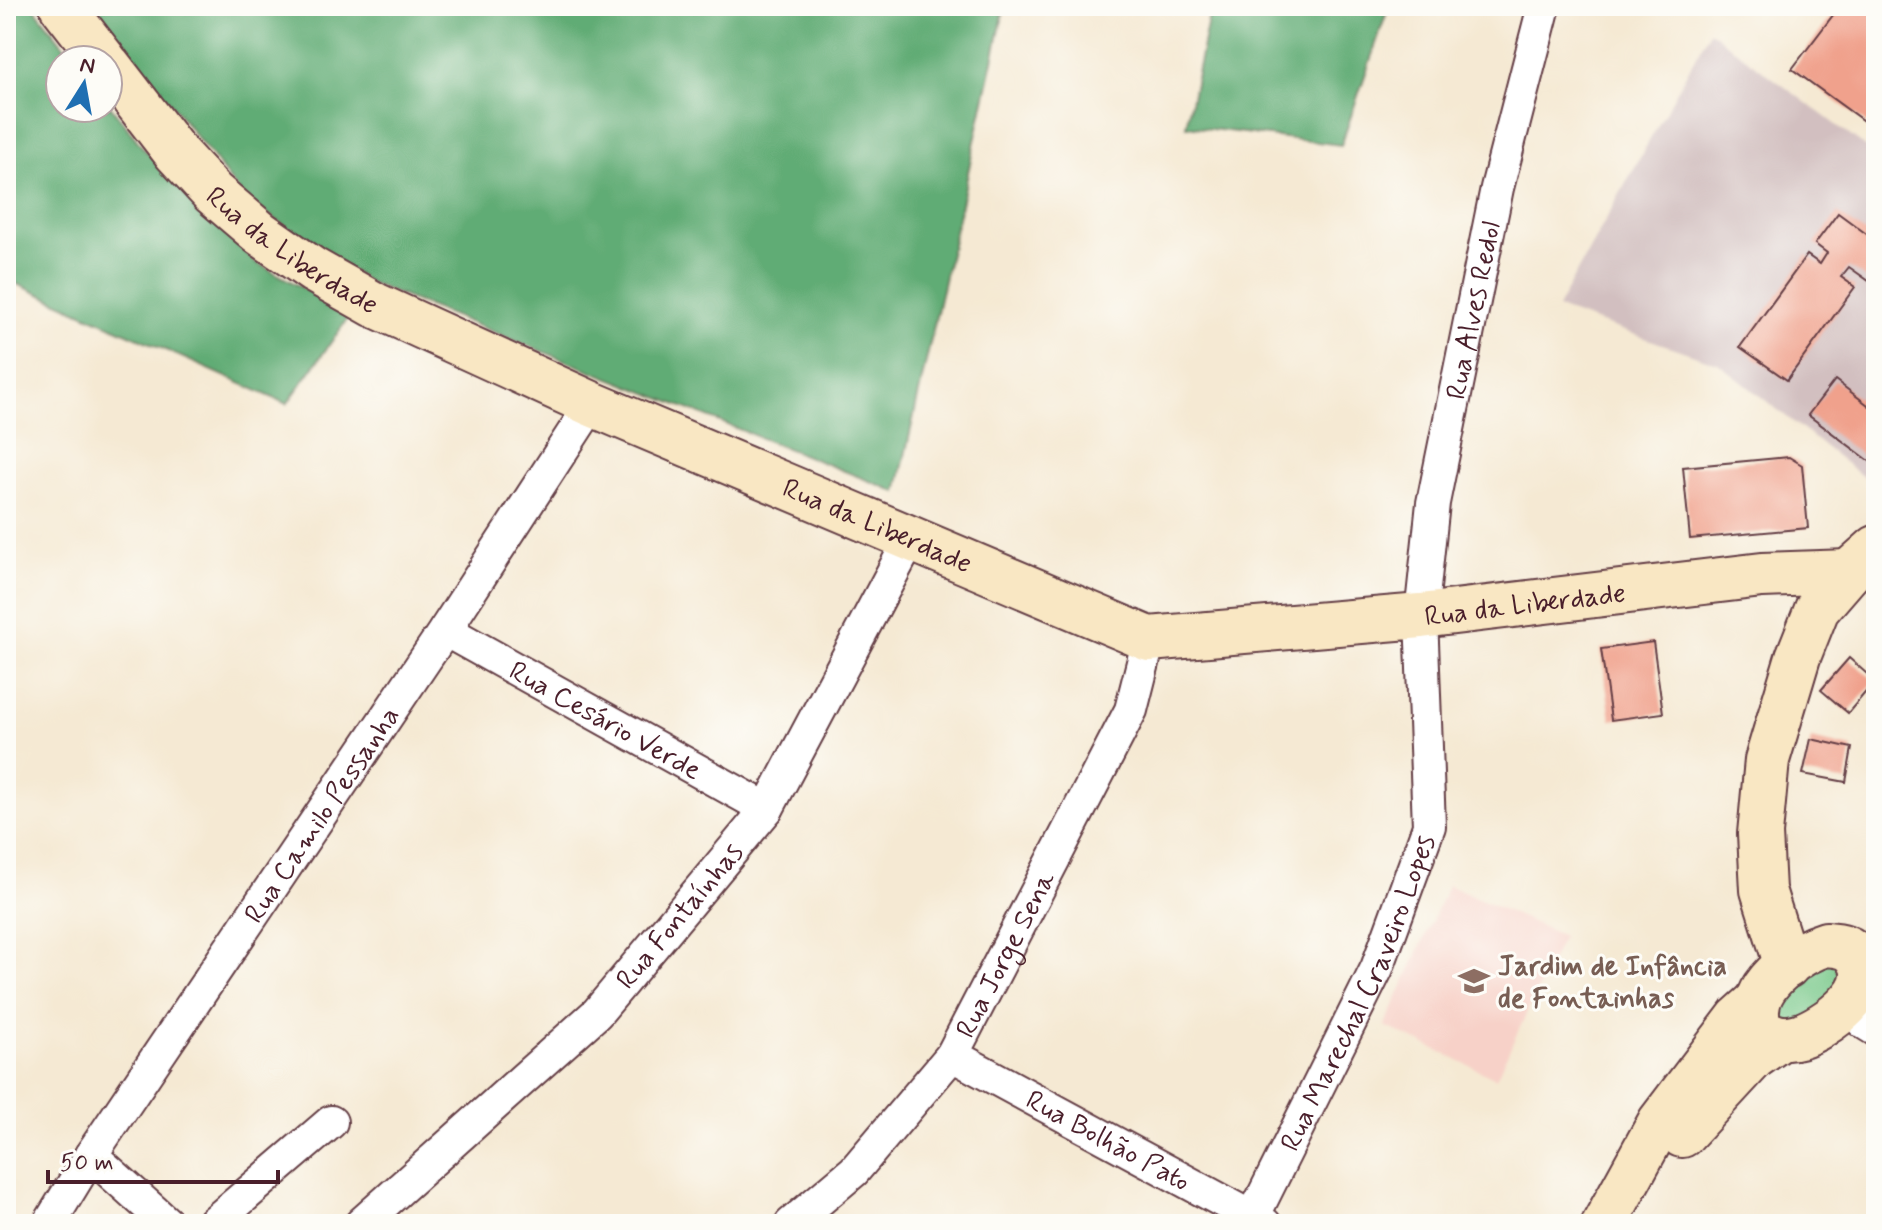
<svg xmlns="http://www.w3.org/2000/svg" width="1882" height="1230" font-family="Mynerve,sans-serif">
<style>
.built{fill:#f7d1c8}
.industrial{fill:#d2bfc0}
.green{fill:#76c788;stroke:#60735a;stroke-width:2}
.forest{fill:#60ac74;stroke:#556650;stroke-width:2}
.building{fill:#f0a18c}
.lines{fill:none;stroke-linecap:round;stroke-linejoin:round}
.street-casing{stroke:#643d44;stroke-width:36}
.secondary-casing{stroke:#643d44;stroke-width:48}
.street{stroke:#fff;stroke-width:32}
.secondary{stroke:#f9e7c3;stroke-width:44}
.labels{text-anchor:middle;stroke-width:6;stroke-linejoin:round;paint-order:stroke}
.street-label{font-size:28px;fill:#4a1f2b;stroke:#fdfcf7}
.education-label{font-size:28px;font-weight:bold;fill:#785e54;stroke:#fdfcf7;text-anchor:start}
</style>
<rect width="100%" height="100%" fill="#fdfcf7"/>
<filter id="ink" filterUnits="userSpaceOnUse"><feTurbulence type="fractalNoise" baseFrequency=".0125" numOctaves="2"/><feDisplacementMap in="SourceGraphic" scale="16" xChannelSelector="R" yChannelSelector="G"/><feConvolveMatrix kernelMatrix="1 2 1 2 8 2 1 2 1" color-interpolation-filters="sRGB"/></filter>
<filter id="wash" filterUnits="userSpaceOnUse"><feTurbulence type="fractalNoise" baseFrequency=".006" numOctaves="4" result="noise"/><feDisplacementMap in="SourceGraphic" scale="32" xChannelSelector="R" yChannelSelector="G"/><feGaussianBlur stdDeviation="1.8" result="paint"/><feColorMatrix in="noise" values="0 0 0 0 0 0 0 0 0 0 0 0 0 0 0 0 0 1.4 0 .05"/><feComposite in="paint" operator="in"/></filter>
<g filter="url(#wash)">
<rect width="100%" height="100%" fill="#f5e9d3"/>
<path class="built" d="M1448 885 1563 936 1496 1078 1385 1026Z"/>
<path class="industrial" d="M1710 31 1876 155V487L1718 363 1557 308Z"/>
<path class="green" d="M1809 958 1856 967 1802 1030 1762 1009Z"/>
<path class="forest" d="M6 6H33L75 60H60V108H108V103L144 149 255 262 351 314 287 404 6 279Z
M95 6H1005L897 492 370 283 244 198Z
M1211 6H1389L1341 145 1186 126Z"/>
<g id="blocks">
<path class="building" d="M1840 6H1876V116L1869 125 1792 69Z
M1838 213 1876 241V286L1849 267 1841 277 1855 287 1787 380 1740 347 1807 255 1820 264 1827 253 1815 244Z
M1835 380 1876 411V455L1871 462 1808 415Z
M1789 457 1802 465 1808 528 1690 539 1683 467Z
M1653 642 1663 713 1611 720 1601 649Z
M1849 658 1875 681 1848 713 1821 690Z
M1811 739 1852 748 1846 782 1803 774Z"/>
</g>
</g>
<g filter="url(#ink)">
<use href="#blocks" fill-opacity="0" stroke="#643d44" stroke-width="2"/>
<g class="lines">
<defs>
<g id="street">
<path id="s1" d="M445 630 767 809"/>
<path d="M1863 1022 1876 1030"/>
<path id="s2" d="M952 1055 1265 1224"/>
<path d="M91 1155 168 1224"/>
<path id="s3" d="M1253 1217 1377 968 1429 826 1421 616 1433 503 1497 188 1544 6"/>
<path id="s4" d="M49 1224 91 1155 445 630 592 404"/>
<path d="M212 1224 331 1122"/>
<path id="s5" d="M361 1224 597 1013 767 809 911 538"/>
<path id="s6" d="M791 1224 854 1171 952 1055 1131 710 1149 639"/>
</g>
<g id="secondary">
<path d="M62 6 104 60"/>
<path id="s7" d="M108 65 176 153 213 193 260 233 313 270 375 305 592 404 1149 639 1421 616 1762 575 1849 572"/>
<path d="M1826 944C1840 945 1851 946 1858 958 1880 989 1825 1028 1799 1036 1789 1039 1778 1039 1769 1034 1761 1029 1757 1024 1757 1014 1755 982 1799 952 1826 944Z"/>
<path d="M1787 966 1763 890 1760 834 1767 760 1798 657 1817 609 1849 572 1876 548"/>
<path d="M1682 1135 1754 1057 1781 1038"/>
<path d="M1604 1224 1660 1122 1738 1019 1757 1002"/>
</g>
</defs>
<use href="#street" class="street-casing"/>
<use href="#secondary" class="secondary-casing"/>
<use href="#street" class="street"/>
<use href="#secondary" class="secondary"/>
</g>
</g>
<defs>
<symbol id="school-bare" viewBox="-9 -9 18 18"><path d="M0-5L7-2L0 1L-7-2ZM-4 1L0 2.5L4 1V4Q0 6-4 4Z" fill="#8d6e63" stroke="#fdfcf7" stroke-width="2.5" paint-order="stroke"/></symbol>
</defs>
<g fill-rule="evenodd">
<use href="#school-bare" x="1452" y="959" width="44" height="44"/>
</g>
<g class="labels">
<g class="street-label">
<text dy="10" stroke="none"><textPath href="#s7" startOffset="264">Rua da Liberdade</textPath></text>
<text dy="10" stroke="none"><textPath href="#s3" startOffset="950">Rua Alves Redol</textPath></text>
<text dy="10" stroke="none"><textPath href="#s7" startOffset="912">Rua da Liberdade</textPath></text>
<text dy="10" stroke="none"><textPath href="#s7" startOffset="1584">Rua da Liberdade</textPath></text>
<text dy="10" stroke="none"><textPath href="#s1" startOffset="184">Rua Cesário Verde</textPath></text>
<text dy="10" stroke="none"><textPath href="#s4" startOffset="492">Rua Camilo Pessanha</textPath></text>
<text dy="10" stroke="none"><textPath href="#s5" startOffset="444">Rua Fontaínhas</textPath></text>
<text dy="10" stroke="none"><textPath href="#s6" startOffset="348">Rua Jorge Sena</textPath></text>
<text dy="10" stroke="none"><textPath href="#s3" startOffset="248">Rua Marechal Craveiro Lopes</textPath></text>
<text dy="10" stroke="none"><textPath href="#s2" startOffset="178">Rua Bolhão Pato</textPath></text>
</g>
<g class="education-label">
<text x="1498" y="975">Jardim de Infância<tspan x="1498" dy="32">de Fontainhas</tspan></text>
</g>
</g>
<rect width="1882" height="1230" fill="none" stroke="#fdfcf7" stroke-width="32"/>
<g transform="translate(84 84) rotate(11)"><circle r="38" fill="#fdfcf7" stroke="#b5a4a5" stroke-width="2"/>
<path d="M0-6L14 30L0 20L-14 30Z" fill="#1f6fb2"/>
<text y="-12" font-size="22" font-weight="bold" text-anchor="middle" fill="#4a1f2b">N</text>
</g>
<path d="M48 1170v12h230v-12" fill="none" stroke="#4a1f2b" stroke-width="4"/>
<text x="60" y="1170" font-size="24" fill="#4a1f2b" stroke="#fdfcf7" stroke-width="6" paint-order="stroke">50 m</text>
</svg>
